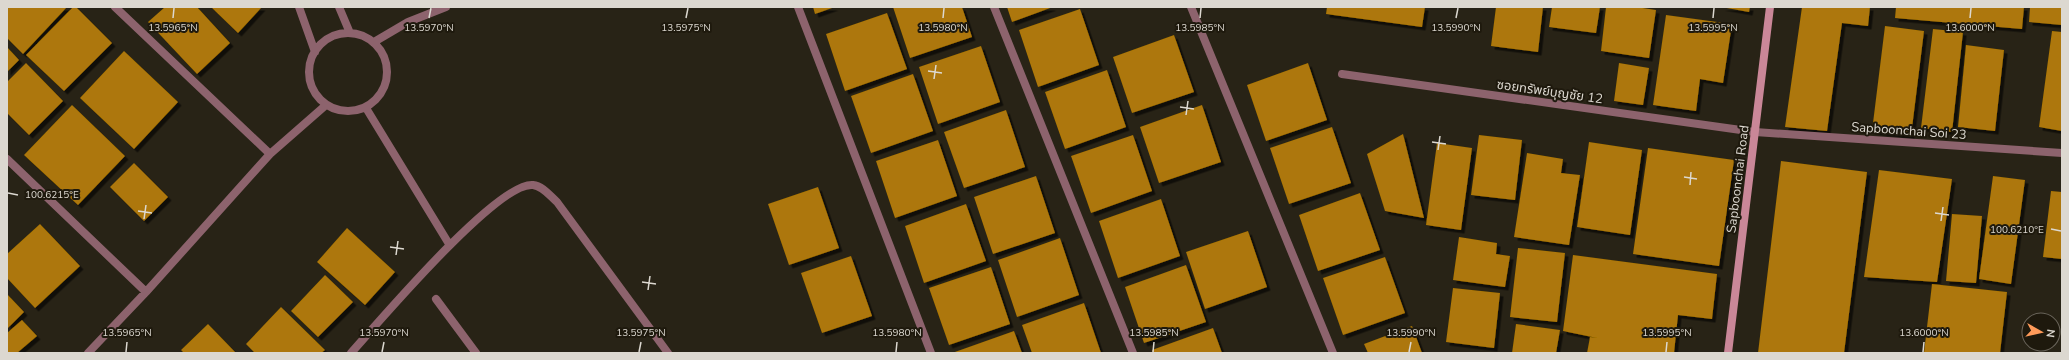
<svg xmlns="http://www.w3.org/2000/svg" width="2069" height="360" font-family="'Nunito Sans','Noto Sans Thai',sans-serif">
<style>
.building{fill:#ad7707;filter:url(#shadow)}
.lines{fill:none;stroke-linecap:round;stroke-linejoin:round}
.street{stroke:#8d636d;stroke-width:8}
.secondary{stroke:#ca8798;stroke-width:8}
.ticks{fill:none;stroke:#dcd8d0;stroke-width:1.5}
.labels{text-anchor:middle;stroke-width:4;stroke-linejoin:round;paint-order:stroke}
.street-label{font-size:13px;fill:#dcd8d0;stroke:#1e190d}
.ticks-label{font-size:10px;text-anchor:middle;fill:#dcd8d0;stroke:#1e190d;stroke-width:4;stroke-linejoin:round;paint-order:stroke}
</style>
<defs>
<filter id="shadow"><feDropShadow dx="3.5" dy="3.5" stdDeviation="0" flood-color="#0009"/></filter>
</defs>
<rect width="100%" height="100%" fill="#282316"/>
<path class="building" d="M7 7H67L23 54 7 38Z
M73 7H76L112 43 64 91 26 55Z
M165 7H197L230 43 197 74 148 22Z
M211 7H262L238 33Z
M813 7H835L815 14Z
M893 7H962L972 37 910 58Z
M1007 7H1053L1012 22Z
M1327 7H1425L1422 27 1326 14Z
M1496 7H1543L1538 52 1491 46Z
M1552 7H1600L1596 33 1549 27Z
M1606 7H1636L1656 10 1649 58 1601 51Z
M1721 7H1750L1749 12Z
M1802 7H1870L1868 26 1842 23 1827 131 1785 127Z
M1896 7H2024L2022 29 1895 18Z
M2030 7H2062V25L2029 22Z
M1080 9 1099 65 1038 87 1019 30Z
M887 13 907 69 845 91 826 34Z
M1666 15 1732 24 1723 83 1700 79 1696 111 1653 105Z
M1885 26 1924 31 1911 136 1872 131Z
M1933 29 1963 32 1952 132 1921 128Z
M2052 31 2062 32V131L2039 127Z
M1174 35 1194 92 1132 113 1113 57Z
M1966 45 2004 50 1995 131 1958 127Z
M981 46 1000 102 938 124 919 67Z
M7 47 19 60 7 72Z
M124 51 178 102 134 149 80 98Z
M26 63 63 101 29 135 7 113V82Z
M1308 63 1327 120 1266 141 1247 85Z
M1619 63 1649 68 1643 105 1614 101Z
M1107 70 1126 127 1065 149 1045 92Z
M913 74 933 131 871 153 851 96Z
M72 105 125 156 78 205 24 155Z
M1202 105 1221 162 1159 183 1140 127Z
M1006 110 1025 167 964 188 944 132Z
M1332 127 1351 183 1289 204 1270 148Z
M1403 134 1424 218 1385 211 1367 154Z
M1133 135 1152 191 1091 213 1071 156Z
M1479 135 1522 140 1515 200 1471 195Z
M938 140 957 196 895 218 876 161Z
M1589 142 1642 150 1630 235 1577 227Z
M1437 143 1472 148 1461 230 1426 225Z
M1648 148 1734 160 1719 266 1633 254Z
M1527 153 1563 159 1561 173 1580 175 1569 245 1514 237Z
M1781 161 1867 172 1844 353H1758Z
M134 163 168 197 144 221 110 187Z
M1879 170 1952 179 1937 282 1864 277Z
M1036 176 1055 233 993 254 974 197Z
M1993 176 2025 180 2011 284 1979 279Z
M818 187 839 248 789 265 768 204Z
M2051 191 2062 192V259L2043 257Z
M1360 193 1380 250 1318 271 1299 215Z
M1161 199 1180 256 1118 278 1099 221Z
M966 204 986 261 924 283 905 226Z
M1952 214 1982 216 1976 283 1946 281Z
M40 224 80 266 35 308 7 278V254Z
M347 228 395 272 365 305 317 262Z
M1248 231 1267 287 1205 309 1186 252Z
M1459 237 1497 243 1496 254 1510 256 1505 287 1453 280Z
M1060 238 1079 295 1017 317 998 260Z
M1518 248 1565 253 1557 322 1510 317Z
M1573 255 1717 274 1712 319 1678 315 1674 353H1587L1590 337 1597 338 1563 331Z
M851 256 872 316 822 333 801 273Z
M1385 257 1405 313 1343 335 1323 278Z
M1186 265 1206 322 1144 343 1125 287Z
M991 267 1010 324 949 345 929 288Z
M325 275 353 302 318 337 291 311Z
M1932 284 2007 292 2000 353H1924Z
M1453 288 1500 293 1494 348 1446 342Z
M7 294 24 312 7 329Z
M1084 303 1101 353H1032L1022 325Z
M281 307 325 350 321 353H255L246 344Z
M22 320 37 336 17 353H7V333Z
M208 324 236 353H184L181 350Z
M1516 324 1560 330 1556 353H1512Z
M1412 326 1422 353H1368L1364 344Z
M1213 328 1222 353H1153L1152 350Z
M1014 331 1022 353H952Z"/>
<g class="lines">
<path class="street" d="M115 7 270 154
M299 7 315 52
M339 7 350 33
M798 7 931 353
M994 7 1133 353
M1191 7 1333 353
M309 72a39 39 0 1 1 78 0a39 39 0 1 1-78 0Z
M374 42 408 22 446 7
M1342 74 1755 132 2062 153
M366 108 449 244
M7 159 146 292
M436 299 476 353
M88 353 146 292 270 154 326 105
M351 353C378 323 498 181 533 185 543 186 550 196 557 202L668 353"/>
<path class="secondary" d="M1728 353 1770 7"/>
</g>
<path class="ticks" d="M173 18 174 8M429 18 431 8M686 18 688 8M943 18 944 8M1200 18 1201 8M1456 18 1458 8M1713 18 1714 8M1970 18 1971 8M928 71 942 73M934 79 936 65M1180 107 1194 109M1186 115 1188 101M1432 142 1446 144M1438 150 1440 136M1684 177 1697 179M1690 185 1691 172M8 193 18 195M138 211 152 213M1935 213 1949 215M144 219 146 205M1941 221 1943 207M2051 229 2061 231M390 247 404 249M396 255 398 241M642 282 656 284M648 290 650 276M126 352 127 342M382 352 384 342M639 352 641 342M896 352 897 342M1153 352 1154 342M1409 352 1411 342M1666 352 1667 342M1923 352 1924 342"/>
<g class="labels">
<g class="street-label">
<text transform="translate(1550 91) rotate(8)" y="5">ซอยทรัพย์บุญชัย 12</text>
<text transform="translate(1909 130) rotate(4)" y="5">Sapboonchai Soi 23</text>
<text transform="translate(1737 179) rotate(-83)" y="5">Sapboonchai Road</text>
</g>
</g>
<g class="ticks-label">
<text x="173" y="31">13.5965°N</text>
<text x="429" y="31">13.5970°N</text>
<text x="686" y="31">13.5975°N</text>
<text x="943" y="31">13.5980°N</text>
<text x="1200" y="31">13.5985°N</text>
<text x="1456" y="31">13.5990°N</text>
<text x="1713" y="31">13.5995°N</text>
<text x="1970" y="31">13.6000°N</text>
<text x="52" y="198">100.6215°E</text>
<text x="2017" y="233">100.6210°E</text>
<text x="127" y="336">13.5965°N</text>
<text x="384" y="336">13.5970°N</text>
<text x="641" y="336">13.5975°N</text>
<text x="897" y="336">13.5980°N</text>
<text x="1154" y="336">13.5985°N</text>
<text x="1411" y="336">13.5990°N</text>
<text x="1667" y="336">13.5995°N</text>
<text x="1924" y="336">13.6000°N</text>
</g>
<rect width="2069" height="360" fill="none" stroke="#dcd8d0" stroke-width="16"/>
<g transform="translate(2041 332) rotate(98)"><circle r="19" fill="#1e190d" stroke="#6a655b"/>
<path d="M0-3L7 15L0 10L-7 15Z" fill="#ff9b5a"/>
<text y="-6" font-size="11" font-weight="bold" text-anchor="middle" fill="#dcd8d0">N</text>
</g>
</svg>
